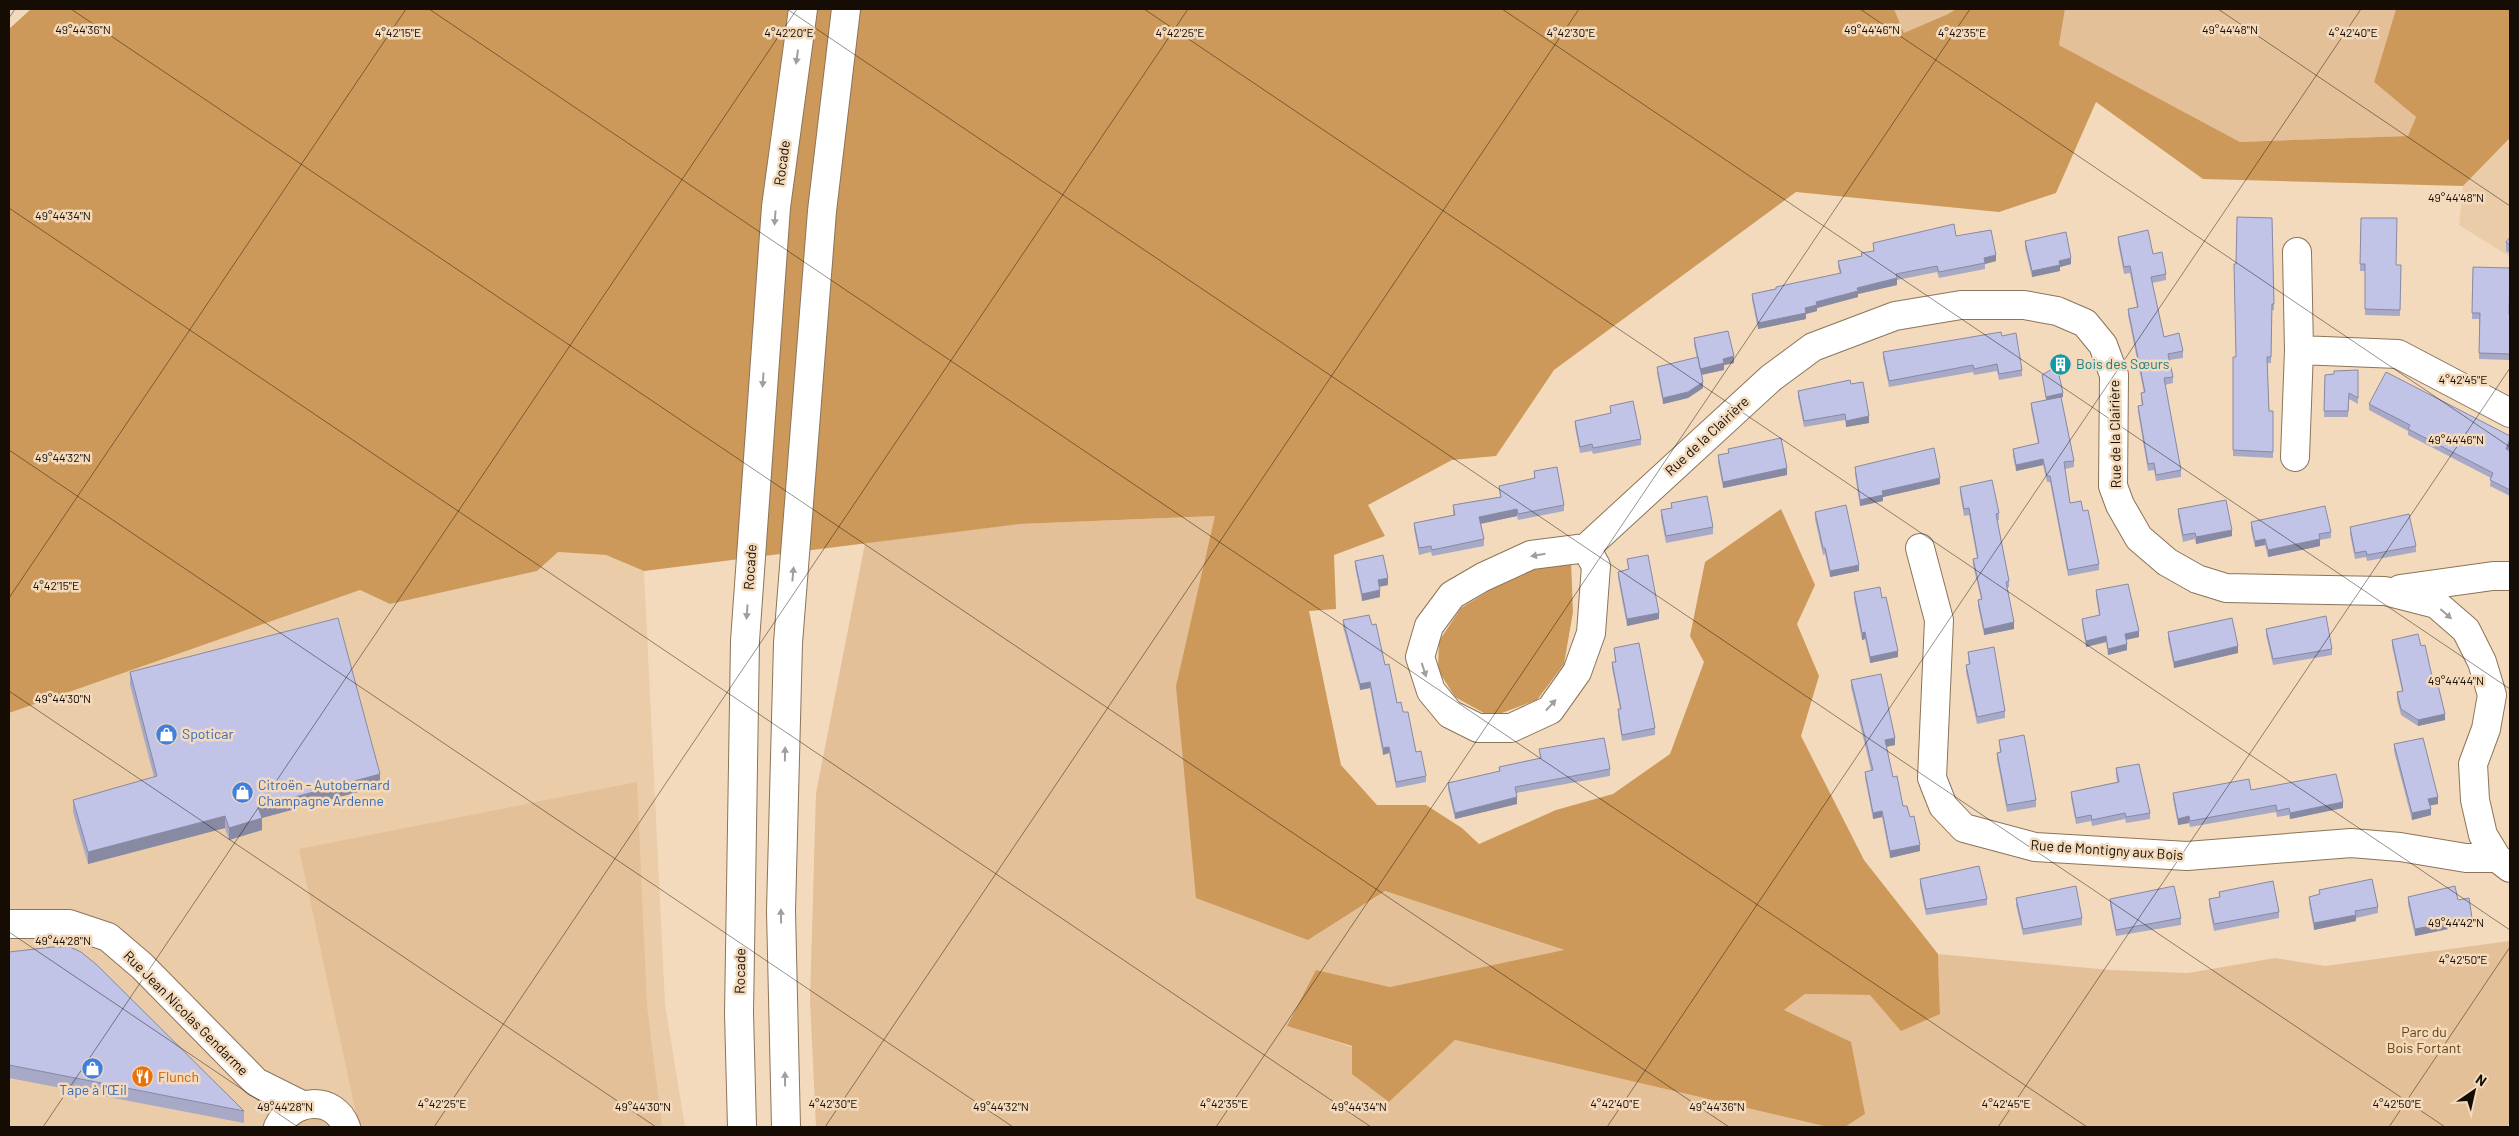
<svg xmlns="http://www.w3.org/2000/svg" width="2519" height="1136" font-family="Barlow,sans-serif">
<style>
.built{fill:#ebcca8}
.green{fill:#e3c098}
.forest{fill:#cc995a}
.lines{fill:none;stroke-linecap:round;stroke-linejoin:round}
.minor-casing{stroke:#8b7459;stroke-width:30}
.highway-casing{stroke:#8b7459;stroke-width:30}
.minor{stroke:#fff;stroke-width:28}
.highway{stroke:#fff;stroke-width:28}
.wall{fill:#a7a9c7}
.shaded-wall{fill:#8889a2}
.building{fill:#c2c4e7;stroke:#8889a2}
.oneway{fill:#a19e9b}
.ticks{fill:none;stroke:#150d04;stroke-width:1;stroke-opacity:0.45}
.labels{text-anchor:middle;stroke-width:5;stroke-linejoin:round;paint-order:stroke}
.street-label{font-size:14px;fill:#150d04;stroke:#f4dabc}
.culture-label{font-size:14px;fill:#0d838f;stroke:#f4dabc;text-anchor:start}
.shop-label{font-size:14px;fill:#366cbe;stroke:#f4dabc;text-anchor:start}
.park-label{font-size:14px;fill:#623f0d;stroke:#f4dabc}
.food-label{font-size:14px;fill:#c56008;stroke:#f4dabc;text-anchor:start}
.ticks-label{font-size:12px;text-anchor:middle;fill:#150d04;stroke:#f4dabc;stroke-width:5;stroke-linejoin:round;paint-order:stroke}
</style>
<rect width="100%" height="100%" fill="#f4dabc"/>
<path class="built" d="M2510 139V257L2459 225 2463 186Z
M558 552 606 555 644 571 665 1004 685 1127H9V713L360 590 390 604 537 571Z"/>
<path class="green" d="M1894 9H1956L1948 14 1903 34Z
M2065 9H2396L2374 82 2416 117 2408 136 2240 142 2059 45Z
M1216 516 1178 678 1308 940 1385 891 1566 951 1390 987 1316 970 1288 1026 1352 1047 1389 1102 1455 1040 1828 1127H816L810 1000 816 793 865 543 1019 524Z
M637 782 647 1006 662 1127H359L299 849Z
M2510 939V1123L2506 1127H1845L1865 1114 1783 1011 1805 994 1870 995 1940 1014 1938 954 2110 970 2188 973 2275 958 2325 966 2509 941Z
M316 1117 323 1119 331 1127H293L301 1120Z"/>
<path class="forest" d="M31 9H1894L1904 33 1948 14 1956 9H2065L2059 45 2240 142 2408 136 2416 117 2374 82 2396 9H2510V138L2463 186 2203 179 2096 102 2056 193 1999 212 1796 192 1554 370 1496 456 1452 460 1368 505 1385 536 1334 555 1336 609 1309 611 1341 765 1377 805H1426L1462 828 1479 844 1556 810 1613 794 1670 754 1704 662 1690 636 1705 562 1781 509 1815 585 1797 624 1819 676 1801 736 1864 860 1938 954 1940 1014 1901 1031 1870 995 1805 994 1784 1010 1851 1042 1865 1114 1845 1127H1828L1455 1040 1389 1102 1352 1074V1046L1287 1026 1316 970 1390 987 1564 950 1385 891 1308 940 1196 898 1176 686 1215 516 1019 524 644 571 606 555 558 552 537 571 390 604 360 590 9 713V29Z
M1571 561 1573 612 1564 664 1537 700 1491 717 1455 697 1438 670 1439 641 1461 608 1525 569Z"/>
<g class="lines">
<defs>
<path id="minor" d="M2297 252 2299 350
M2295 457 2299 350 2398 354 2510 413
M1586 548 1596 566 1591 633 1577 672 1550 710 1511 728H1478L1450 714 1431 691 1420 657 1429 626 1452 595 1483 577 1531 555 1586 548 1771 378 1813 347 1895 316 1961 305H2024L2057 311 2085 323 2103 345 2114 375 2113 486 2120 505 2139 538 2167 562 2197 579 2226 588 2385 591 2436 604 2466 630 2482 662 2492 695 2486 729 2473 764 2475 800 2483 835 2497 858 2510 868
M1920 548 1939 620 1932 778 1943 806 1964 828 2035 847 2187 856 2351 843 2400 847 2466 858H2497
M2400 589 2493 576H2510
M9 924H69L108 937 142 966 256 1082 302 1105
M278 1127C291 1099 334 1094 346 1127"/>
<path id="highway" d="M742 1127 739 1013 745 641 776 207 803 9
M786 1127 781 911 788 643 822 211 846 9"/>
</defs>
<use href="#minor" class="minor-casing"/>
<use href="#highway" class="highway-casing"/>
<use href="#minor" class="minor"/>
<use href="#highway" class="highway"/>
</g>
<path class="wall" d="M2272 218 2274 310H2272L2271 363H2267L2269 411H2273V458L2233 456V357H2236V264Z
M2361 218 2396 265H2401L2400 316 2365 315V271H2360Z
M1956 236 1996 261 1985 264V269L1939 278 1937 272 1897 280V285L1858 294V297L1817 308V311L1806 314V319L1758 329 1752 300V294L1840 274 1838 267V261L1861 256V253L1873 251V243Z
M2118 237 2153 254 2166 274V280L2152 283 2164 337 2183 351V358L2169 360 2173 377V383L2165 385 2181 470V477L2156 481 2154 470 2148 471 2138 412V406L2142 405 2141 400V393H2144L2128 315V309L2137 307 2130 273 2124 274 2118 243Z
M2510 237V254L2506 251V242Z
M2025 241 2071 264 2060 267V271L2032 277 2025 248Z
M2473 267 2509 314H2510V360L2479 359V319H2472Z
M2002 336 2022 370V376L1999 380 1997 371 1974 375 1973 372 1889 387 1883 358V352Z
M1694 338 1734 363 1724 365V370L1702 375 1703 388 1688 398 1663 404 1657 373V367L1697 358 1694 345Z
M2358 370V404L2349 399 2348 417H2324L2325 375 2334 374Z
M2042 375 2063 397H2061L2074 461V467L2065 469 2070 503 2083 511 2099 564V570L2068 576 2050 482H2047L2043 465 2016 471 2013 456V449L2038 443 2031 409V403L2046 400Z
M1851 384 1869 423 1846 427 1845 420 1804 427 1798 397V391Z
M2369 404 2510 436V446L2508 450 2510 451V496L2490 486 2491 478 2408 435V431L2369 410Z
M1610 406 1641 439V445L1593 454 1592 451 1580 453 1575 427V421L1610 414Z
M1728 449 1787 475 1723 488 1718 462V455L1728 453Z
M1855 467 1940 484 1883 497V501L1860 506 1855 474Z
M1534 471 1564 505V511L1518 520 1517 516 1481 524 1484 539V546L1432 556 1431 552 1419 555 1414 529V523L1453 515V505L1500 497 1499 486 1534 479Z
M1960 487 1999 513V520H1997L2009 581V587L2007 588 2014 629 1984 635 1978 606V600L1981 599 1973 565V559L1977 558 1969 515 1964 516 1960 493Z
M1671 503 1713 527V534L1666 543 1661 517V510L1671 508Z
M2178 509 2232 536 2196 544 2195 539 2183 542 2178 516Z
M1815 512 1859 571 1830 577 1825 554 1823 555 1815 519Z
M2251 522 2331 532V538L2320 540V546L2268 557 2265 545 2255 547 2251 529Z
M2350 527 2416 546V552L2367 561 2366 557 2355 559 2350 534Z
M1627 559 1659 619 1627 626 1618 578V572L1628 569Z
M1355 561 1388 585 1379 587 1380 597 1362 601 1355 567Z
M2096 590 2139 637 2126 640 2127 650 2108 655 2106 642 2086 647 2082 624V619L2099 615 2096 596Z
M1854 592 1898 657 1870 663 1865 639 1862 640 1854 599Z
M1343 620 1372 625 1397 703 1403 712 1416 752 1426 776V782L1396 788 1389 753 1383 755 1370 688 1360 690 1343 627Z
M2266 629 2332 649V655L2273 665 2266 635Z
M2168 632 2238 653 2174 668 2168 639Z
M2392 640 2421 646 2434 685 2445 720 2418 726 2401 715 2397 699V692L2402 691 2392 646Z
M1614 648 1655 728V735L1622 741 1618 716V709H1620L1612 668V662H1615Z
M1968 652 2005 711V718L1977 724 1966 672V665H1969L1968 659Z
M130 672 380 786 262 818V830L229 840 225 828 88 864 73 812V800L154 777 130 685Z
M1851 680 1895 745 1886 747 1893 777 1920 851 1890 858 1882 817 1873 819 1865 778V772L1871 770 1851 687Z
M1999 740 2036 800V807L2007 812 1997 759V753L2000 752Z
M2394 744 2438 804 2430 805 2431 815 2412 820 2394 751Z
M1539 749 1610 769V776L1516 793 1517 804 1455 819 1448 789V783L1499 771V767L1540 758Z
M2116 768 2150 813V819L2126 823 2125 819 2092 826 2091 821 2076 824 2071 798V792L2117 782 2116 774Z
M2251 790 2343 808 2290 819 2289 815 2277 817 2276 812 2190 827 2189 823 2178 825 2173 799V793Z
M1920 879 1987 899V905L1926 915 1920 886Z
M2319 890 2378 907V913L2356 918V921L2314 930 2309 903V897L2319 894Z
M2219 892 2279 912V918L2214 931 2209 906V899L2219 897Z
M2408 897 2458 900 2472 924 2415 936 2408 904Z
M2016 898 2082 918V925L2023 935 2016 905Z
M2110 899 2181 918V925L2116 936 2110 905Z
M9 952 244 1111V1123L9 1078Z"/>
<path class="shaded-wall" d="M1996 255V261L1985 264 1984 258Z
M2071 258V264L2060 267V271L2032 277V271L2059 261Z
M1897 278V285L1858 294V297L1817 308V311L1806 314V319L1758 329V323L1805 308 1816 302 1857 288Z
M1734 356V363L1724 365V370L1700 375V369L1723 359Z
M1703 382V388L1688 398 1663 404V398Z
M2063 393V397L2046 400V397Z
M1869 416V423L1846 427V421Z
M2510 439V446L2506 455V449Z
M2043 459V465L2016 471V465Z
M1787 468V475L1723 488V482Z
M1940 478V484L1883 497V501L1860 506V500L1882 491Z
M1517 509V516L1479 524V517Z
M2232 530V536L2196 544V537Z
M2265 539V545L2255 547V541Z
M2320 539V546L2268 557V550Z
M1859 565V571L1830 577V571Z
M1388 578V585L1378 587V580Z
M1380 590V597L1362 601V594Z
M1659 613V619L1627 626V619Z
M2014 622V629L1984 635V629Z
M2139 631V637L2125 640V634Z
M1865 632V639L1862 640V633Z
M2106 636V642L2086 647V641Z
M2127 644V650L2108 655V649Z
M2238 646V653L2174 668V662Z
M1898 651V657L1870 663V657Z
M1370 682V688L1360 690V684Z
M2445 714V720L2418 726V720Z
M1895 738V745L1885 747V740Z
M1389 747V753L1383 755V748Z
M380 774V786L258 819V807Z
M1517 797V804L1455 819V813Z
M2438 797V804L2428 806V799Z
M2343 802V808L2290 819V813Z
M2431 809V815L2412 820V813Z
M1882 811V817L1873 819V813Z
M225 816V828L88 864V852Z
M2189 816V823L2178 825V819Z
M262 818V830L229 840V828Z
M1920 845V851L1890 858V851Z
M2356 915V921L2314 930V923Z
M2472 918V924L2415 936V929Z"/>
<path class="building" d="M2237 217 2272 218 2274 304H2272L2271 357H2267L2269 411H2273V452L2233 450V357H2236L2234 264H2236Z
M2361 218H2397L2396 265H2401L2400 310 2365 309V264H2360Z
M1954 224 1956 236 1991 230 1996 255 1984 258 1985 263 1939 272 1937 266 1896 274 1897 278 1857 288 1858 291 1816 302 1817 305 1805 308 1806 313 1758 323 1752 294 1776 289V287L1841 273 1838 261 1862 256 1861 253 1874 251 1873 243Z
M2148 230 2153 254 2162 252 2166 274 2151 277 2164 337 2179 333 2183 351 2168 354 2173 377 2164 378 2181 470 2156 475 2154 463 2148 464 2138 406 2143 405 2141 393 2145 392 2128 309 2138 307 2130 266 2124 267 2118 237Z
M2066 232 2071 258 2059 261 2060 265 2032 271 2025 241Z
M2510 237V245L2506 242Z
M2473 267 2510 268 2509 314H2510V354L2479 353 2480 313H2472Z
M1728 331 1734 356 1723 359 1724 363 1700 369 1694 338Z
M2001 332 2002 336 2016 333 2022 370 1999 374 1997 364 1974 369 1973 365 1889 381 1883 352Z
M1698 357 1703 382 1688 392 1663 398 1657 367Z
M2057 366 2063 393 2046 397 2042 375Z
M2358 370V398L2349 393 2348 411H2324L2325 375 2334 374V371Z
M2386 372 2510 436V439L2506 449 2510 451V490L2490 480 2493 473 2408 429 2410 425 2369 404Z
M1850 380 1851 384 1863 382 1869 416 1846 421 1845 414 1804 421 1798 391Z
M2061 397 2074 461 2064 462 2070 503 2081 501 2083 511 2088 510 2099 564 2068 570 2050 476H2047L2043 459 2016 465 2013 449 2039 443 2031 403Z
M1633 401 1641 439 1593 448 1592 444 1580 447 1575 421 1611 413 1610 406Z
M1781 438 1787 468 1723 482 1718 455 1729 453 1728 449Z
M1934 448 1940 478 1882 491 1883 495 1860 500 1855 467Z
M1557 467 1564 505 1518 514 1517 509 1479 517 1484 539 1432 550 1431 546 1419 548 1414 523 1455 515 1453 505 1501 497 1499 486 1535 478 1534 471Z
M1992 480 1999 513 1996 514 2009 581 2006 582 2014 622 1984 629 1978 600 1982 599 1973 559 1978 558 1969 508 1964 509 1960 487Z
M1707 496 1713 527 1666 536 1661 510 1672 508 1671 503Z
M2226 500 2232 530 2196 537 2195 533 2183 535 2178 509Z
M1846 505 1859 565 1830 571 1825 548H1823L1815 512Z
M2325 506 2331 532 2319 534 2320 539 2268 550 2265 539 2255 541 2251 522Z
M2409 514 2416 546 2367 555 2366 551 2355 553 2350 527Z
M1383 555 1388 578 1378 580 1380 590 1362 594 1355 561Z
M1648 555 1659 613 1627 619 1618 572 1629 569 1627 559Z
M2128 584 2139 631 2125 634 2127 644 2108 649 2106 636 2086 641 2082 619 2100 615 2096 590Z
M1880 587 1882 598 1886 597 1898 651 1870 657 1865 632 1862 633 1854 592Z
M1369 615 1372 625 1376 624 1385 665 1389 664 1397 703 1401 702 1403 712H1408L1416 752 1421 751 1426 776 1396 782 1389 747 1383 748 1370 682 1360 684 1343 620Z
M2326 616 2332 649 2273 659 2266 629Z
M338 618 380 774 258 807 262 818 229 828 225 816 88 852 73 800 157 776 130 672Z
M2232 618 2238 646 2174 662 2168 632Z
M2418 634 2421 646 2425 645 2434 685H2438L2445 714 2418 720 2401 709 2397 692 2403 691 2392 640Z
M1639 643 1655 728 1622 735 1618 709H1621L1612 662H1616L1614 648Z
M1994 647 2005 711 1977 717 1966 665 1970 664 1968 652Z
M1881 674 1895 738 1885 740 1893 777 1897 776 1903 806H1907L1910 817 1914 816 1920 845 1890 851 1882 811 1873 813 1865 772 1873 770 1851 680Z
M2024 735 2036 800 2007 805 1997 753 2001 752 1999 740Z
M1604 738 1610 769 1515 787 1517 797 1455 813 1448 783 1500 771 1499 767 1541 758 1539 749Z
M2423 738 2438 797 2428 799 2431 809 2412 813 2394 744Z
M2139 764 2150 813 2126 817 2125 813 2092 820 2091 815 2076 818 2071 792 2119 782 2116 768Z
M2336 774 2343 802 2290 813 2289 808 2277 811 2276 805 2190 821 2189 816 2178 819 2173 793 2249 779 2251 790Z
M1979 866 1987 899 1926 909 1920 879Z
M2372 879 2378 907 2355 911 2356 915 2314 923 2309 897 2320 894 2319 890Z
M2273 881 2279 912 2214 924 2209 899 2220 897 2219 892Z
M2076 886 2082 918 2023 929 2016 898Z
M2174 886 2181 918 2116 930 2110 899Z
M2455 886 2458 900 2469 898 2472 918 2415 929 2408 897Z
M53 947H70L81 952 97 965 244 1111 9 1065V952Z"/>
<defs><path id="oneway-solid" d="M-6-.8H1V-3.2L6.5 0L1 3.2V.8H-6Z" transform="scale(1.25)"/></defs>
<g class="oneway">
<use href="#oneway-solid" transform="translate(797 57) rotate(98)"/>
<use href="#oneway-solid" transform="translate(775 218) rotate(94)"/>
<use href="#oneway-solid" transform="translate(763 380) rotate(94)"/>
<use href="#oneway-solid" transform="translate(1538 555) rotate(170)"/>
<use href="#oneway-solid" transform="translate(793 574) rotate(-85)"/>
<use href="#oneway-solid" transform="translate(747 612) rotate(94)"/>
<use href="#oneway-solid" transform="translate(2446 614) rotate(41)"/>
<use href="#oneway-solid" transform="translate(1424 670) rotate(72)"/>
<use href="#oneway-solid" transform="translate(1551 705) rotate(-47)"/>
<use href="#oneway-solid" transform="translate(785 754) rotate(-89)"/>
<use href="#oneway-solid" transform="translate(781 916) rotate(-91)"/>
<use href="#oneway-solid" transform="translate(785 1079) rotate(-91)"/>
</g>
<path class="ticks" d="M71 9 1729 1127M429 9 2087 1127M787 9 2445 1127M1144 9 2510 930M1502 9 2510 689M1860 9 2510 447M2218 9 2510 206M9 18 15 9M9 208 1371 1127M9 450 1013 1127M9 598 406 9M9 691 656 1127M9 932 298 1127M43 1127 797 9M434 1127 1188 9M825 1127 1579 9M1216 1127 1970 9M1607 1127 2361 9M1998 1127 2510 368M2389 1127 2510 947"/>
<defs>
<symbol id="building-disc" viewBox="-11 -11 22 22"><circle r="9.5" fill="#0f9aa8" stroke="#f4dabc"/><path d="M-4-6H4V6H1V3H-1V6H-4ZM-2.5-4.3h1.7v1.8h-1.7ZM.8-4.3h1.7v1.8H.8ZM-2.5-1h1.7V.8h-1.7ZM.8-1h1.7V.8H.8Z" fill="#fff"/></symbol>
<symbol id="shop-disc" viewBox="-11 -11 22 22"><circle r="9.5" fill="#3f7fe0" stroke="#f4dabc"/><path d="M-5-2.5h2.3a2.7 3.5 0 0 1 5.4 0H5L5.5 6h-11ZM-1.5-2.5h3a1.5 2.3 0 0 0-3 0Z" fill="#fff"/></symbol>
<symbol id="restaurant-disc" viewBox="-11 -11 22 22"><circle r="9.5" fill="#e8710a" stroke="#f4dabc"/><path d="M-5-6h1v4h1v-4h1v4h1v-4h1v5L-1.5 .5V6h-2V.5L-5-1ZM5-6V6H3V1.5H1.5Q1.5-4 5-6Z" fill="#fff"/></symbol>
</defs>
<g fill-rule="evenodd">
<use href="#building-disc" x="2048" y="352" width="25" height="25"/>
<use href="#shop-disc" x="154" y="722" width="25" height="25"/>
<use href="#shop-disc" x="230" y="780" width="25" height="25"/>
<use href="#shop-disc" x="80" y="1056" width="25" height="25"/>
<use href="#restaurant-disc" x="130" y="1064" width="25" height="25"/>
</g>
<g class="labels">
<g class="street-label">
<text transform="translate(782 163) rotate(-82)" y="5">Rocade</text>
<text transform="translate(2115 434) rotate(-91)" y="5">Rue de la Clairière</text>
<text transform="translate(1707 436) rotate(-43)" y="5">Rue de la Clairière</text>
<text transform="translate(750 567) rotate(-86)" y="5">Rocade</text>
<text transform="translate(2107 850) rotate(4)" y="5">Rue de Montigny aux Bois</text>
<text transform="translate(740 971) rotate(-89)" y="5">Rocade</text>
<text transform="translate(186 1013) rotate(45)" y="5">Rue Jean Nicolas Gendarme</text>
</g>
<g class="culture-label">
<text x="2076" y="369">Bois des Sœurs</text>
</g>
<g class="shop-label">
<text x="182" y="739">Spoticar</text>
<text x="258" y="790">Citroën - Autobernard<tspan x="258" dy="16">Champagne Ardenne</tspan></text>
<text x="93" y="1095" text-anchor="middle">Tape à l'Œil</text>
</g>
<g class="park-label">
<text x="2424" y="1037">Parc du<tspan x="2424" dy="16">Bois Fortant</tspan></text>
</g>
<g class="food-label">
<text x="158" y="1082">Flunch</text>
</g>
</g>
<g class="ticks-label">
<text x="2230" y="34">49°44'48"N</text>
<text x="83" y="34">49°44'36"N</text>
<text x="1872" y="34">49°44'46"N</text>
<text x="398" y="37">4°42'15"E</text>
<text x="789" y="37">4°42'20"E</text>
<text x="1180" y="37">4°42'25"E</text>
<text x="1571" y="37">4°42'30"E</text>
<text x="1962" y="37">4°42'35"E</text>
<text x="2353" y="37">4°42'40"E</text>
<text x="2456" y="202">49°44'48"N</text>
<text x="63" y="220">49°44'34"N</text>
<text x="2463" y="384">4°42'45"E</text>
<text x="2456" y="444">49°44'46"N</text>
<text x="63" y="462">49°44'32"N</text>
<text x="56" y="590">4°42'15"E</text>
<text x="2456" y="685">49°44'44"N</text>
<text x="63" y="703">49°44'30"N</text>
<text x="2456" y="927">49°44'42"N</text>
<text x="63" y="945">49°44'28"N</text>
<text x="2463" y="964">4°42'50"E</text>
<text x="442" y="1108">4°42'25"E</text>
<text x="833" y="1108">4°42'30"E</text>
<text x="1224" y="1108">4°42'35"E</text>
<text x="1615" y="1108">4°42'40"E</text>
<text x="2006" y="1108">4°42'45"E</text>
<text x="2397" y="1108">4°42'50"E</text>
<text x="285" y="1111">49°44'28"N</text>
<text x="643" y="1111">49°44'30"N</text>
<text x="1001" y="1111">49°44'32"N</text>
<text x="1359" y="1111">49°44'34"N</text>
<text x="1717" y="1111">49°44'36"N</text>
</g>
<rect width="2519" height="1136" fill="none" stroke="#150d04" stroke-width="20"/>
<g transform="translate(2474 1091) rotate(34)" stroke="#f4dabc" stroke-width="4" paint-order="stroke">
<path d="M0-4L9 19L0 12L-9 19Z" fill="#150d04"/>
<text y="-8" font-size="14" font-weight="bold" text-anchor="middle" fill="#150d04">N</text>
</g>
</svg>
